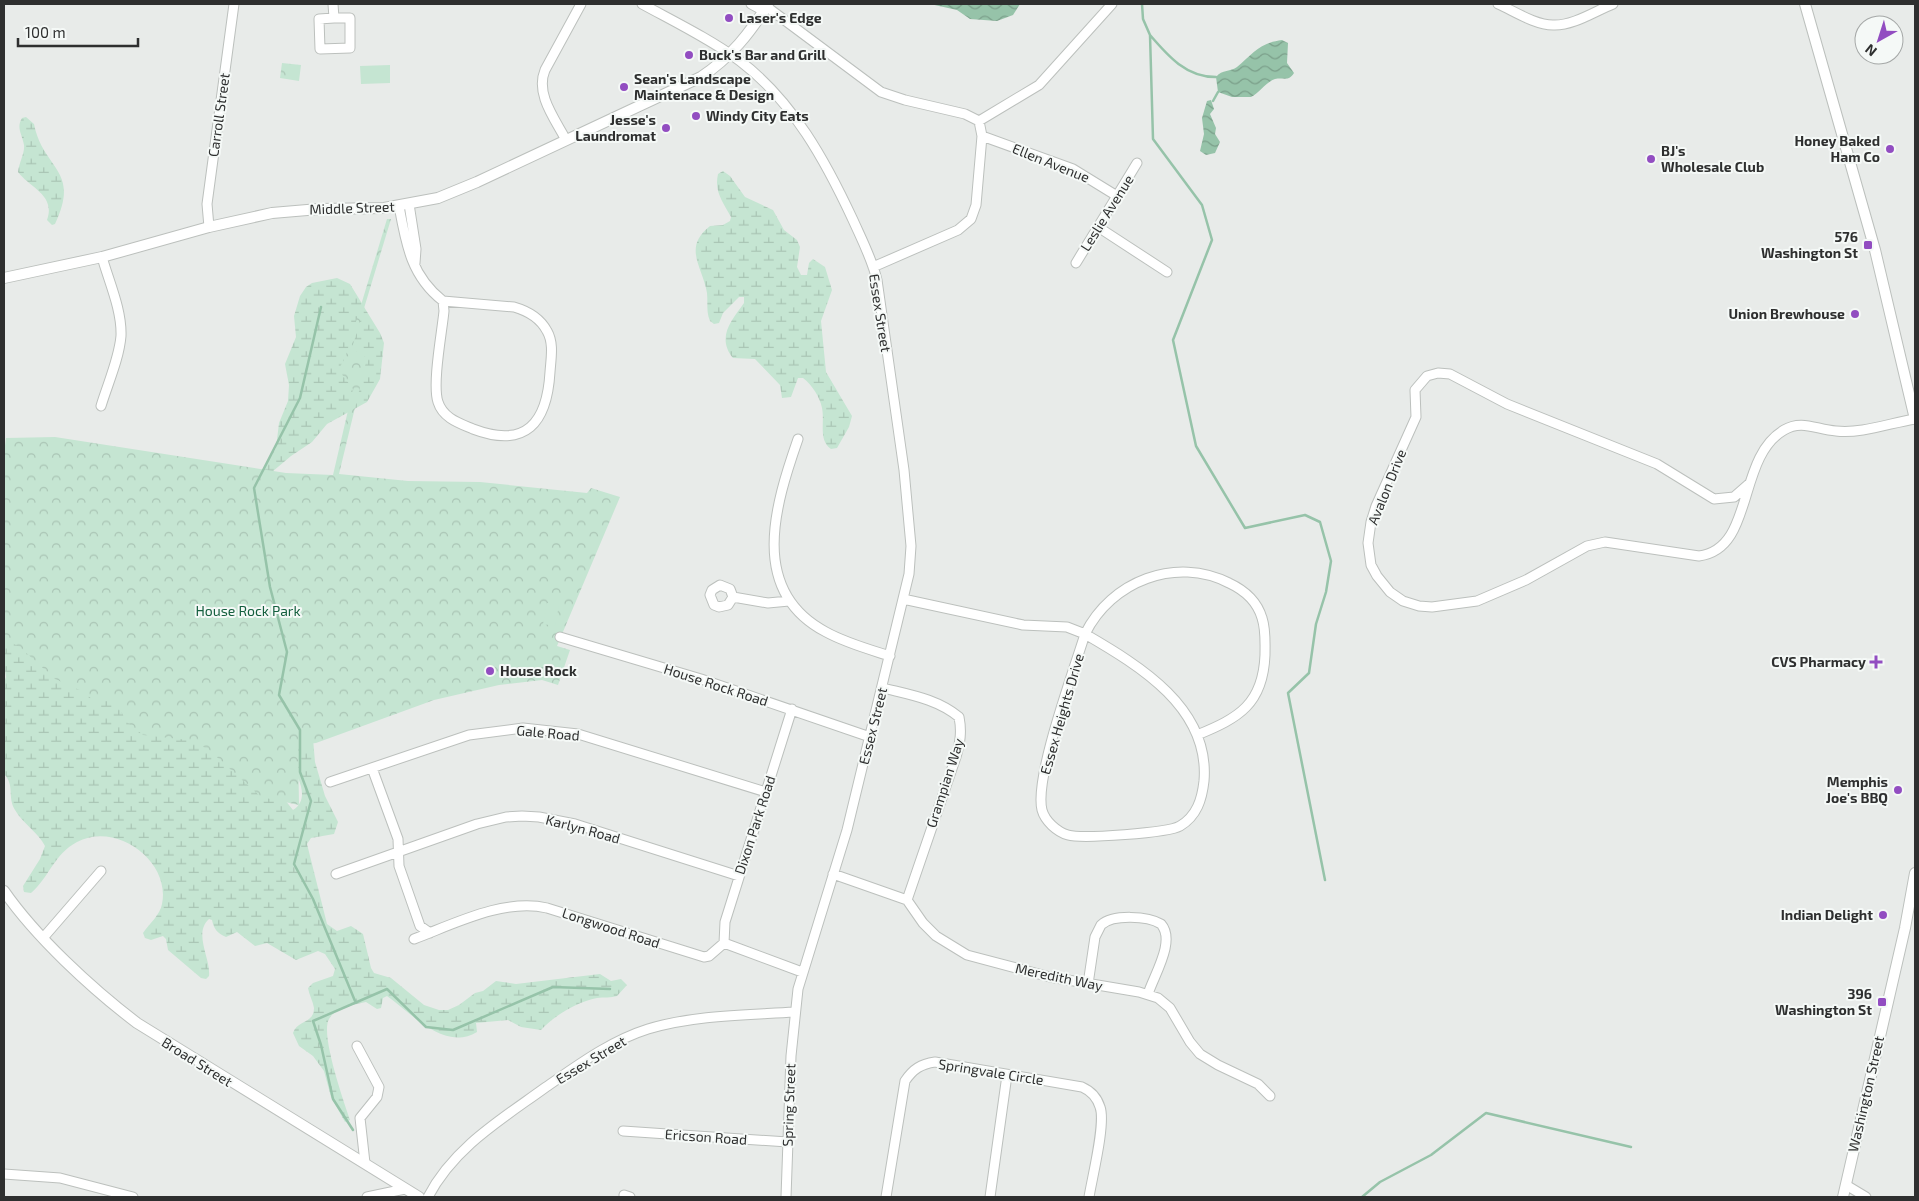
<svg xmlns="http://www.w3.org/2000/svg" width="1919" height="1201" font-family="'Exo 2',sans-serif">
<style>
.wetland{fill:url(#wetland-marsh)}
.park{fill:url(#park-crowns)}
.pitch{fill:#c5e5d2}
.water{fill:url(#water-waves)}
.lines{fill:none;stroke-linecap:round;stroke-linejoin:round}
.stream{stroke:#96c3a9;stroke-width:2.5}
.minor-casing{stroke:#bcc0bd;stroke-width:11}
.major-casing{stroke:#bcc0bd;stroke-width:12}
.minor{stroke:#fff;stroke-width:9}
.major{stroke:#fff;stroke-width:10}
.poi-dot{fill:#924dc1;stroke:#f5f9f7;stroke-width:2}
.labels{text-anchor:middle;stroke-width:4;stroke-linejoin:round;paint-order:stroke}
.poi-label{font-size:14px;font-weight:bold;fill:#2e2f2f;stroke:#f5f9f7;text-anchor:end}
.street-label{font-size:14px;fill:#2e2f2f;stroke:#f5f9f7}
.park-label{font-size:14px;fill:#145f3e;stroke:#f5f9f7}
</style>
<defs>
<pattern id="wetland-marsh" width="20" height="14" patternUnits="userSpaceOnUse" patternTransform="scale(1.25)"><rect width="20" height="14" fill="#c5e5d2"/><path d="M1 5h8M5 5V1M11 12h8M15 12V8" fill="none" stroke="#aac5b5"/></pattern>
<pattern id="park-crowns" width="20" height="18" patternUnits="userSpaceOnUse" patternTransform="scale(1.25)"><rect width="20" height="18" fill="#c5e5d2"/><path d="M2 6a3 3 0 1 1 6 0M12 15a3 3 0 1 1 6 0" fill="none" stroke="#aac5b5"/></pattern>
<pattern id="water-waves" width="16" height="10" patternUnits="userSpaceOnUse" patternTransform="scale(1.25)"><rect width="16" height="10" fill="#96c3a9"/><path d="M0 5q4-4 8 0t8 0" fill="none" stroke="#7b9f8a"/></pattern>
</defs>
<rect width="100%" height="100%" fill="#e8ebe9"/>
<path class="wetland" d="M26 117 34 124C43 170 81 169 55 224L52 225 47 220C56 195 30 188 18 172 19 163 25 153 24 145 22 134 16 128 22 118Z
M723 171 730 176 745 197 773 210 784 230 797 240 800 247 797 267 801 275H807L809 263 813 259 825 267 832 290 821 321 826 372 852 416 849 427 837 448 831 449C818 440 825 422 822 408 820 397 812 385 803 378H798L791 397 782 398 780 385 755 359 733 358C716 337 732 320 744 303V297H739L723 313 719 323 714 324 710 321C706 312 708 303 707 293 703 267 682 248 710 226L723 225 730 221 731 217C723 202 714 192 718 174Z
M337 278 350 284 380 333 384 343 380 379 367 402 327 424 312 442 291 456 272 472 261 473 276 448 279 423 288 401 289 385 285 364 296 337 294 316 300 296 306 287 312 283Z
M4 462 185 730 281 795 293 810C315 796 291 765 281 749L313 739 315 762 325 796 338 822 334 834 311 838 307 844 327 924 337 931 351 926 363 934 371 968 374 973 391 978 424 1005 439 1010H448L459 1005 475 993 483 991 496 981 516 984 600 974 611 981 621 979 627 985 617 996C611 998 604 997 597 998 577 1002 555 1015 541 1030L521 1027 508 1020 476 1023 477 1032C445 1052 411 1013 387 996L383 998 381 1008 377 1009 366 1002C353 1005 336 1007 329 1019 320 1034 344 1102 350 1120L345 1122 331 1097 324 1071 313 1056 299 1046 293 1033C297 1020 314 1024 314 1008 313 1001 309 995 308 988L313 983 333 976 335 969 325 954 318 951 296 960 267 943 255 946 237 932 226 937C217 933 214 929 212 920L209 919C193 933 211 959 209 976L206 979 201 978 168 950 166 939 163 936 151 940 145 938 143 933C150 923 160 915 162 904 171 861 116 821 77 842 54 854 48 879 31 893L24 892 23 886 40 859 45 846C38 832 23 824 15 810 7 797 15 785 4 774V682L6 677 4 664Z"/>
<path class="park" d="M282 63 301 65 299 81 280 78Z
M387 219H391L352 348 367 358 339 474 408 481 480 482 587 493 591 488 620 497 557 646 570 650 558 685 542 680 499 685 434 700 316 743 298 745 299 805 261 797 208 749 188 740 143 735 127 722 110 693 96 703 84 692 55 679 22 649 4 637V453L6 438 55 437 286 473 333 475 353 389 341 373 337 372 345 358Z"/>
<path class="pitch" d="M390 65V83L361 84 360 66Z
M547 603 559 605 555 626 543 624Z"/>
<path class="water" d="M930 4H1020L1013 15 997 21 970 19 957 10Z
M1282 40 1288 43 1287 63 1294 73C1288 82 1284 77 1275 79 1267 81 1259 93 1251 97H1232L1218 92 1216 77C1222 69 1231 72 1237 67 1253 54 1259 43 1282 40Z
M1211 100 1214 109 1210 114 1216 128 1215 134 1220 142 1215 153 1206 155 1200 151 1204 134 1202 118 1207 101Z"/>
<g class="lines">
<path class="stream" d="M1142 4 1143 19 1150 35 1153 139 1202 205 1212 240 1173 340 1196 446 1245 528 1305 515 1320 522 1331 561 1326 592 1316 624 1309 673 1288 693 1325 880
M1150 35C1168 56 1186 77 1216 77
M1213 101 1218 92
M321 307 300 398 254 488 270 587 287 652 279 695 300 730V772L311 801 294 864 313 899 355 1001
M353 1130 333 1099 321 1045 313 1021 387 989 426 1027 453 1030 553 987 610 989
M1362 1197 1380 1182 1431 1155 1486 1113 1631 1147"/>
<defs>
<path id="minor" d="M333 4 334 18
M642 4C675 22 710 39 740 61 793 101 826 162 853 220 862 240 872 259 877 280L904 470 911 546 909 574 847 830 798 989 791 1056 786 1197
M751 4 764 11
M1498 4C1514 11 1535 25 1553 25 1573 26 1595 11 1613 4
M767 7 881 92 905 100 965 114 979 121
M334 18H350V48L320 49 319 19Z
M982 136 1073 169 1117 196
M566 140C555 119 535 94 545 70L581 4
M409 204 416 249 415 263
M399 206C406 244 411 276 443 301L444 311C442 332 432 384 438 402 443 418 459 423 473 429 526 449 547 423 550 372 551 358 554 343 547 331 540 318 528 311 514 307L443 301
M209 227 207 204 234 4
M1098 227 1167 272
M1076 263 1137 163
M873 267 958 230 971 219 976 205 982 136 979 121 1039 85 1112 4
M101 406C108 383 119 359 121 336 122 310 109 282 102 257
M798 439C775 505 748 591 826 632 846 643 868 649 890 656
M1750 483 1734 497 1714 499 1657 464 1507 404 1450 374 1438 373 1427 376 1415 390 1416 417 1376 506 1371 522 1368 543 1371 565 1377 576 1390 592 1403 601 1419 606 1432 607 1477 601 1526 580 1587 546 1605 542 1699 556C1755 549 1736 458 1784 430 1802 419 1817 430 1836 431 1861 434 1890 423 1915 419
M733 597 730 589 720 585 712 590 710 595 714 605 719 607 728 605 733 597 768 603 789 601
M903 599 1023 625 1067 627 1085 634C1074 670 1034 778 1042 810 1045 821 1057 832 1068 835 1082 839 1168 833 1180 826 1197 816 1202 799 1204 781 1210 708 1140 666 1085 634 1111 581 1176 556 1229 583 1244 590 1257 601 1262 618 1266 630 1265 643 1265 655 1263 704 1239 718 1197 735
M560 637 701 679 870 737
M883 688C911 695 937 699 959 717 962 732 960 743 956 757L907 900
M372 768 398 839 399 866 420 926 430 933
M330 782 469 735 523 728 578 734 766 792
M336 874 477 824 506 817 522 816 539 817 575 824 739 876
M833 874 907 900 923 923 936 936 967 955 1050 977 1139 992 1158 998 1170 1008 1190 1042 1200 1054 1218 1065 1258 1084 1270 1096
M43 938 101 871
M414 939C454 924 504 898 547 908L704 957 709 956 724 943
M724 943 725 922 792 709
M724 943 802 972
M1088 984 1095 937 1101 925C1113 914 1148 916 1161 924 1176 941 1154 975 1148 994
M357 1046 379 1087 377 1097 360 1118 365 1163
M623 1131 788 1142
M4 1174 60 1178 133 1197
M1846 1185 1866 1197
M624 1195 630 1197
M367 1197 405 1189
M428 1197C454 1147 502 1119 546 1087 578 1065 610 1041 648 1029 694 1015 747 1015 794 1012
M886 1197 905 1081C913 1069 921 1064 935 1062L1082 1087C1091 1091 1097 1097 1100 1107 1106 1123 1092 1178 1089 1197
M990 1197 1007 1075"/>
<path id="major" d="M1805 4 1875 250 1915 419
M4 278 102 257 209 227 272 213 319 209 384 208 438 198 477 182 701 77C731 57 750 33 768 4
M4 891C36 937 91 988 137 1023L419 1197
M1843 1197 1905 928 1915 873"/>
</defs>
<use href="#minor" class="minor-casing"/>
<use href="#major" class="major-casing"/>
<use href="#minor" class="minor"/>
<use href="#major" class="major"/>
</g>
<g class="poi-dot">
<circle cx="729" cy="18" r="5"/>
<circle cx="689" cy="55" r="5"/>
<circle cx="624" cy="87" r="5"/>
<circle cx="696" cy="116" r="5"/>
<circle cx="666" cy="128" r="5"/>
<circle cx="1890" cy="149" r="5"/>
<circle cx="1651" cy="159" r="5"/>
<rect x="1863" y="240" width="10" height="10" rx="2.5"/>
<circle cx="1855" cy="314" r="5"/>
<path d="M1873.5 654.5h5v5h5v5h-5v5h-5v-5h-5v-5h5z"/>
<circle cx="490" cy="671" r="5"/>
<circle cx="1898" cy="790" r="5"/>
<circle cx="1883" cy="915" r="5"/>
<rect x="1877" y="997" width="10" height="10" rx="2.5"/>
</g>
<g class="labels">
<g class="poi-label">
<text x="739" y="23" text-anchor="start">Laser's Edge</text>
<text x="699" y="60" text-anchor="start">Buck's Bar and Grill</text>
<text x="634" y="84" text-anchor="start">Sean's Landscape<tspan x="634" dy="16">Maintenace &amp; Design</tspan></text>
<text x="706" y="121" text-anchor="start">Windy City Eats</text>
<text x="656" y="125">Jesse's<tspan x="656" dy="16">Laundromat</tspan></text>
<text x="1880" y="146">Honey Baked<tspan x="1880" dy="16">Ham Co</tspan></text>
<text x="1661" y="156" text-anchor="start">BJ's<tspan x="1661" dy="16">Wholesale Club</tspan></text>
<text x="1858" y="242">576<tspan x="1858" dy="16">Washington St</tspan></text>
<text x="1845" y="319">Union Brewhouse</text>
<text x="1866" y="667">CVS Pharmacy</text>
<text x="500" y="676" text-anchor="start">House Rock</text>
<text x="1888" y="787">Memphis<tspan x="1888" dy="16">Joe's BBQ</tspan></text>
<text x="1873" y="920">Indian Delight</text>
<text x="1872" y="999">396<tspan x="1872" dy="16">Washington St</tspan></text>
</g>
<g class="street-label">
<text transform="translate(219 115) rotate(-82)" y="5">Carroll Street</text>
<text transform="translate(1051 163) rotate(22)" y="5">Ellen Avenue</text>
<text transform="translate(352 208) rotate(-2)" y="5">Middle Street</text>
<text transform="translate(1107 213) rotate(-58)" y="5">Leslie Avenue</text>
<text transform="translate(880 313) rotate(81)" y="5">Essex Street</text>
<text transform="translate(1387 487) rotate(-68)" y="5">Avalon Drive</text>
<text transform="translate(716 685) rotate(18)" y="5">House Rock Road</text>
<text transform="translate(1062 714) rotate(-74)" y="5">Essex Heights Drive</text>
<text transform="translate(873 726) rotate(-76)" y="5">Essex Street</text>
<text transform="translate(548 733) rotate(5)" y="5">Gale Road</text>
<text transform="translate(945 783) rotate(-72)" y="5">Grampian Way</text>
<text transform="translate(755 825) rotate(-72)" y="5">Dixon Park Road</text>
<text transform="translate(583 829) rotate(15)" y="5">Karlyn Road</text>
<text transform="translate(611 928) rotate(18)" y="5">Longwood Road</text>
<text transform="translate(1059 977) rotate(12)" y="5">Meredith Way</text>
<text transform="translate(591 1060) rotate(-31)" y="5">Essex Street</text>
<text transform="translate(197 1062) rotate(32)" y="5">Broad Street</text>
<text transform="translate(991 1072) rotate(9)" y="5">Springvale Circle</text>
<text transform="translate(1866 1094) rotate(-77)" y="5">Washington Street</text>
<text transform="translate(789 1105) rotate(-88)" y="5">Spring Street</text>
<text transform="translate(706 1137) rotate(4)" y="5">Ericson Road</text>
</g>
<g class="park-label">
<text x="248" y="616">House Rock Park</text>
</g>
</g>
<rect width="1919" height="1201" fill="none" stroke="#2e2f2f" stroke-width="10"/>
<g transform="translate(1879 40) rotate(219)"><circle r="24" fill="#f5f9f7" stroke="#a5a8a7"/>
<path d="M0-4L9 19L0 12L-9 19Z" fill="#924dc1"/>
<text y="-8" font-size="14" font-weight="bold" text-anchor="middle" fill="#2e2f2f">N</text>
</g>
<path d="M18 38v8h120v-8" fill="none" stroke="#2e2f2f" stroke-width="2.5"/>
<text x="25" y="38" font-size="15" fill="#2e2f2f" stroke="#f5f9f7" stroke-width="4" paint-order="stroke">100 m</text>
</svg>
